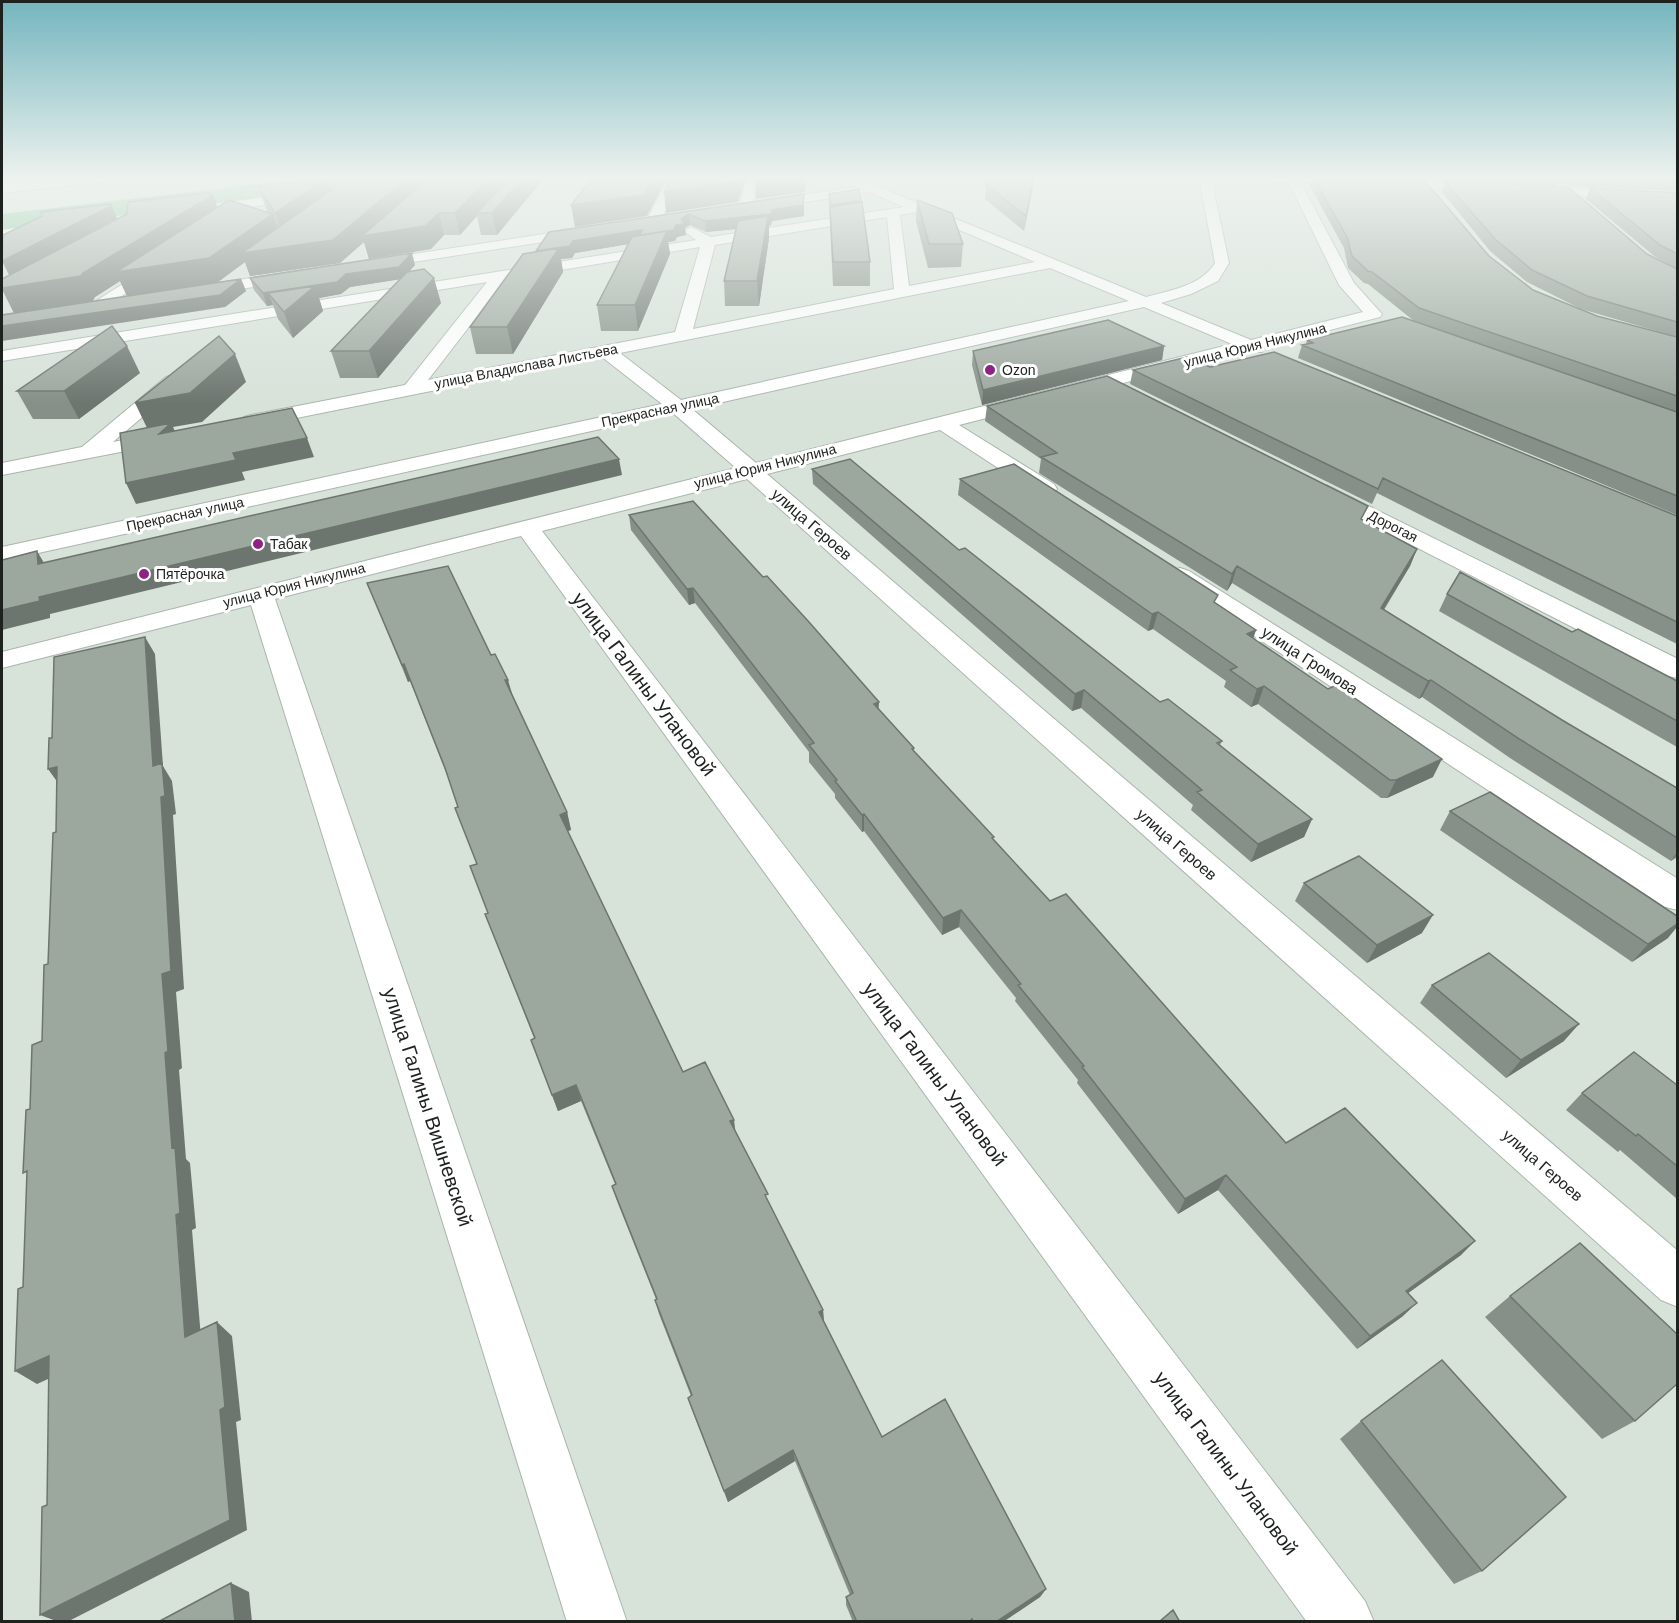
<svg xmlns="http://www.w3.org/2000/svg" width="1679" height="1623" font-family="Arial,sans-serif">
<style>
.forest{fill:#70bf87}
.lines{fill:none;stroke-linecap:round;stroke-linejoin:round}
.minor-casing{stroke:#aab5ad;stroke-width:2}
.minor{fill:#fff;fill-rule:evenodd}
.wall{fill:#869088}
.shaded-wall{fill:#6d756f}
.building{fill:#9ca79e;stroke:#6d756f;stroke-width:1.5}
.poi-dot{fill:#8e2285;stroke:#fff;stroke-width:2}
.labels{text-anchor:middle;stroke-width:6;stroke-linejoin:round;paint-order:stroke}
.far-street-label{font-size:14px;fill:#1e221f;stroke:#fff}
.far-poi-label{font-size:14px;fill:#1e221f;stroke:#fff;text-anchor:start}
.street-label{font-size:16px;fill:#1e221f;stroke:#fff}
.near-street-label{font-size:20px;fill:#1e221f;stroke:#fff}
</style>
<rect width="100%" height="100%" fill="#d7e2d9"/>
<path class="forest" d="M319 177H435L2 230V214Z"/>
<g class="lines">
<defs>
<path id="minor" d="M79 177H116L110 181 2 193V185Z
M669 177H681L660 222 658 225H648L646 222Z
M747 177H759L751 208 745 212 739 208Z
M838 177H854L1146 297C1171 290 1201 286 1215 263L1199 177H1211L1229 263 1218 281 1191 294 1161 303 1251 340 1363 312 1339 285 1289 183 1240 181 1234 177H1317V183H1301L1354 283 1382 314 1380 317 1264 347 1262 352 1248 351 959 425 1054 484 1057 489 1054 494H1038L940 430 767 474 1678 1251V1307L1661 1300 747 479 542 531 1365 1601 1374 1622H1307L521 536 275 599 627 1622H567L251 605 2 668V652L736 468 673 413 2 561V547L662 404 602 357 251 427 244 425 241 421 244 417 251 415 405 385 487 282 2 361V351L696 240 684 231 691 227 711 237 904 207 869 192 760 209 754 205 760 201 857 187ZM917 212 1035 262 909 286 900 215ZM887 217 894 289 693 329 715 245ZM700 247 675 332 428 380 506 279ZM1050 268 1129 301 681 400 620 353ZM1144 307 1232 344 756 463 692 409Z
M1385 179 1678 193V201L1381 186 1379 183Z
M306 192 310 193V199L197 214 191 210 197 206Z
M53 223 60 227 58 230 2 238V230Z
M590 227 595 228V234L368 269 361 265 368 261Z
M162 259 167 260 169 263 167 266 99 311H87L85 308Z
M297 271 302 273 305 276 302 279 199 296 191 291 199 286Z
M173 375 180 377 182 381 180 385 113 442 165 432 172 434 175 438 172 442 2 475V463L82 447 166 377Z
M1326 485 1678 659V678L1668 676 1318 497 1315 492 1318 487Z
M1180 568 1189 571 1678 879V910L1665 907 1171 581 1167 576 1171 571Z"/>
</defs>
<use href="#minor" class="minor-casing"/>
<use href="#minor" class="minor"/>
</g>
<path class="wall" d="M430 177H545L497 235H481L477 216 460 235H444L431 249 369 259 364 242 340 263 250 276 245 262 218 282 241 279 246 291 225 307 127 296 120 281 95 297 14 313 2 289 9 275 111 204 117 219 218 207 268 213 266 208 258 187 327 178 331 190 334 188 331 178 424 182Z
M989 177H1035L1024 231 985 199 986 185Z
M1312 177H1413L1412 179 1338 177 1489 256 1533 290 1597 316 1677 337V515L1298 358 1302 345 1306 344 1307 340 1614 390 1414 321 1368 284 1364 283 1348 268 1344 248 1310 186Z
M1428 177H1677V191L1571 186 1561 181 1554 186 1431 180Z
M1445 182 1647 254 1673 267 1654 256 1586 199 1590 188 1677 193V337L1581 309 1527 282 1490 251 1442 192Z
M804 194V216L772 221 771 225 769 226V238L759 306H725L724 281 736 229 706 232 690 225 685 228 686 235 677 237 675 241 668 242 670 254 638 331H601L597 305 628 244 575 253 572 258 561 259 563 272 513 354H476L470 327 536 252 549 232Z
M917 200 963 244 961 267 928 268 916 221Z
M861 202 870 262V286H833L829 204Z
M415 265 409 272 441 303 378 378H340L331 351 400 279 350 287 341 294 319 298 323 311 293 338 278 319 273 305 267 306 254 290 250 278Z
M1164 346 1162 360 982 405 972 365 973 351Z
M1210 367 1677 516V644L1377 493 1372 504 1130 384 1133 370Z
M140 373 79 419H33L17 391Z
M987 406 1363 520 1417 549 1410 566 1384 610 1562 720 1677 788V859L1676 858 1671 861 1510 758 1422 697 1419 699 1232 583 1227 591 1039 473 1041 459 985 421Z
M812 469 959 550 1160 702 1222 741 1220 745 1312 819 1304 837 1251 862 1191 810 1193 805 1081 708 1072 711 813 484Z
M960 479 1216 603 1256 630 1253 638 1433 777 1387 798H1381L1258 704 1251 707 1224 687 1226 681 1153 629 1148 631 958 495Z
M629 515 879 709 914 748V751L1050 901 1286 1143 1461 1255 1408 1293 1403 1316 1357 1349 1218 1190 1178 1214 1077 1083 1078 1080 1015 1001 1016 998 959 927 942 935 864 831 862 832 835 798V794L809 762V752L695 603 689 605 631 530Z
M367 583 491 655 512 695 567 812 571 830 568 831 683 1072 736 1132 768 1201 823 1310 824 1321 882 1437 1046 1589 1040 1597 1003 1622H853L846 1605V1597L850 1595 795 1461 728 1502 692 1410 688 1398 691 1396 659 1314 655 1300 656 1299 617 1201 612 1186 615 1184 581 1101 558 1111 531 1040 534 1038 485 914 488 913 477 864 455 808 458 807 449 780 410 681 408 682Z
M1447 594 1572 632 1677 681V747L1439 611Z
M1450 811 1668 938 1632 962 1440 830Z
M1304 883 1422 933 1367 963 1295 901Z
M1432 985 1564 1041 1506 1078 1420 1003Z
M1677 1085V1199L1620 1150 1618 1152 1566 1110 1582 1093Z
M1510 1296 1635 1421 1602 1439 1485 1317Z
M1361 1421 1482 1571 1454 1584 1340 1439Z"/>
<path class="shaded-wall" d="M408 177H423L425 187 439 213 444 235 431 249 369 259 364 242 340 263 250 276 245 262 218 282 127 296 120 281 95 297 93 301 14 313 2 289V288L83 273 213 195 221 217 273 214 281 236Z
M490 177H513L477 213V216L460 235 455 213Z
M524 177H545L497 235 492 213Z
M654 177H668L647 216 575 227 571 205Z
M738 177H746L738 202 666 213 664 192Z
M768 177H806L805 192 756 199 755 179Z
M1034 177H1035L1024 231 1026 216Z
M1558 177H1562L1561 181 1554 186Z
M327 178 333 199 283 235 275 213Z
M804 194V216L772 221 771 225 769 226V238L759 306 757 281 767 226 706 232 705 221 772 210Z
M861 201 860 211 830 216V205Z
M111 204 120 226 14 285 2 261Z
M689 214 690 225 685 228 686 235 677 237 675 241 668 242 670 254 638 331 635 305 641 242 575 253 572 258 561 259 563 272 513 354 507 327 538 263 536 251 573 241 676 225 681 219Z
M412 253 415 265 402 279 350 287 341 294 319 298 323 311 293 338 284 312 268 293 273 305 267 306 263 293 346 274Z
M434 278 441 303 378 378 369 351Z
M241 279 246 291 225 307 2 341V326Z
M127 346 140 373 79 419 64 391Z
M1164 346 1162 360 982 405 983 390Z
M235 354 246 382 202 422 173 427 180 442 149 432 135 403Z
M307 438 314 457 242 472 245 480 136 504 126 483 233 453Z
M619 459 622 475 50 614V618L2 630V610L39 597Z
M1417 549 1410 566 1374 625 1381 608Z
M37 551 47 568 38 564Z
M1237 566 1232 583 1227 591 1232 574Z
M693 588 695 603 689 605 687 589Z
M1158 612 1153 629 1148 631 1152 614Z
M1256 630 1250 648 1247 634Z
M145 637 155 654 163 766 172 781 176 814 173 815 184 989 176 992 182 1068 179 1070 186 1159 190 1163 196 1228 192 1230 202 1350 185 1337 165 1053 162 974 161 797 153 766Z
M404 664 410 681 408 682 402 665Z
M505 680H508L513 697Z
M1431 680 1422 697 1419 699 1428 681Z
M1264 686 1258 704 1251 707 1257 689Z
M1084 690 1081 708 1072 711 1075 694Z
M879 702 878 719 874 704Z
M1442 759 1433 777 1387 798 1396 780Z
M57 767 61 787 48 769Z
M567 812 571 830 565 832 560 815Z
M864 814V831L862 832V815Z
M1312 819 1304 837 1251 862 1258 844Z
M1677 852V855L1671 861Z
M961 910 959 927 942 935 943 918Z
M1433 915 1422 933 1367 963 1377 945Z
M1677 924V927L1668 938 1632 962 1648 944Z
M1579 1024 1564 1041 1506 1078 1521 1060Z
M576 1085 581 1101 558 1111 552 1095Z
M734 1120 736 1136 730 1121Z
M1226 1175 1218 1190 1178 1214 1185 1199Z
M1475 1241 1461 1255 1393 1304 1406 1291Z
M1417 1303 1403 1316 1357 1349 1370 1336Z
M823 1310 824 1324 819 1312Z
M217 1322 232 1336 241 1420 236 1422 247 1530 67 1622H59L40 1615 220 1410Z
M49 1356 70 1369 37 1384 15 1371Z
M793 1450 795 1461 728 1502 724 1491Z
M231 1583 249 1592 252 1622H235Z
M1046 1589 1040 1597 1003 1622H996Z"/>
<path class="building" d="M337 177H408L333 240 242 253 334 188 335 179 331 178Z
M430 177H490L455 213H439L425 226 362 236Z
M511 177H524L492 213H477Z
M593 177H654L644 195 571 205Z
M671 177H738L737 181 664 192Z
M755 177H768L755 179Z
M989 177H1034L1026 216 986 185Z
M1313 177H1336L1425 181 1489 256 1533 290 1597 316 1677 337V396L1419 308 1372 272 1368 271 1352 256 1347 237Z
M1598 177H1677V181Z
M327 178 275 213 258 187Z
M1445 182 1568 187 1647 254 1677 269V322L1587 296 1532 270 1495 239Z
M1590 188 1677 193V254L1660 245Z
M859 189 861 201 830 205 829 194Z
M206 193 213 195 83 273 81 276 2 288V279L127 214 128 202Z
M804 194 803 205 772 210 771 214 705 221 689 214 681 219 685 224 676 225 674 230 640 235 642 230 573 241 570 246 536 251 549 232Z
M229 200 273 214 209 258 116 272Z
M917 200 952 213 963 244H929Z
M862 202 870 262H833L830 207Z
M111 204V206L2 261 3 235 42 216 41 212Z
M768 216 757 281H724L738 221Z
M667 231 635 305H597L632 237Z
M559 248 507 327H470L523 254Z
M412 253 399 267 346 274 337 282 263 293 250 278Z
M424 269 434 278 369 351H331L407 272Z
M241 279 220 295 2 326V315Z
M315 286 284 312 268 293Z
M1402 317 1677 412V496L1302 345 1313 343 1307 340Z
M1108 320 1164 346 983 390 973 351Z
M112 326 127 346 64 391H17Z
M219 336 235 354 190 393 135 403Z
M1274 352 1677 516V622L1383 478 1378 489 1133 370 1187 357 1210 367Z
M1107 376 1368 506 1361 519 1417 549 1381 608 1562 720 1677 788V838L1521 740 1431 680 1428 681 1237 566 1232 574 1041 457 1057 453 987 406Z
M292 408 307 438 233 453 236 460 126 483 120 433 171 423 159 434Z
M598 437 619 459 39 597 40 601 2 610V560L37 551 38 564Z
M850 459 959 550 965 548 1160 702 1168 699 1222 741 1217 743 1312 819 1258 844 1197 792 1202 790 1084 690 1075 694 812 469Z
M1014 464 1218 595 1214 602 1256 630 1247 634 1328 689 1336 685 1442 759 1396 780H1390L1264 686 1257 689 1230 670 1237 667 1158 612 1152 614 960 479Z
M693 501 763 577 767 576 809 622 879 702 874 704 914 748 912 749 994 837 992 838 1050 901 1066 894 1286 1143 1345 1108 1475 1241 1406 1291 1417 1303 1370 1336 1226 1175 1185 1199 1082 1067 1084 1066 1018 985 1021 984 961 910 943 918 864 814 862 815 835 781 837 780 809 745 814 743 693 588 687 589 629 515Z
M448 566 491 655 495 654 508 680H505L567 812 560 815 683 1072 705 1062 734 1120 730 1121 768 1194 765 1195 823 1310 819 1312 882 1437 945 1399 1046 1589 996 1622H973L972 1619 969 1622H857L846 1597 853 1593 793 1450 724 1491 688 1398 692 1395 655 1300 657 1299 612 1186 616 1184 576 1085 552 1095 531 1040 535 1038 485 914 488 913 470 866 477 864 455 808 458 807 445 768 404 664 402 665 367 583Z
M1460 572 1572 632 1578 629 1677 681V721L1447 594Z
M145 637 153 766 162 763 165 796 161 797 171 971 162 974 168 1051 165 1053 172 1148 175 1147 180 1213 176 1215 185 1337 217 1322 225 1407 220 1410 230 1520 40 1615 42 1507 47 1505 49 1356 15 1371 18 1289 23 1287 27 1171 23 1173 26 1110 30 1109 32 1045 42 1041 44 965 48 964 53 833 56 832 57 767 48 769 49 738H52L54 657Z
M1490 792 1677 916V924L1648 944 1450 811Z
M1359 856 1433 915 1377 945 1304 883Z
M1489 953 1579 1024 1521 1060 1432 985Z
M1634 1052 1677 1085V1166L1638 1134 1636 1136 1582 1093Z
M1580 1243 1677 1334V1384L1635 1421 1510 1296Z
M1442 1360 1566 1497 1482 1571 1361 1421Z
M231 1583 235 1622H158Z
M1173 1610 1180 1622H1159Z"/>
<linearGradient id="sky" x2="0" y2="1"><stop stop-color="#74b5be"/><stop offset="0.44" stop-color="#edf2ee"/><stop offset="1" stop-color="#edf2ee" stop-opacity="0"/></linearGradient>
<rect width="1679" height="404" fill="url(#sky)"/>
<g class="poi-dot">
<circle cx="990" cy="370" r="6"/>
<circle cx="258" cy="544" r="6"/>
<circle cx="144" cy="574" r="6"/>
</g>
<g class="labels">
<g class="far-street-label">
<text transform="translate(1255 345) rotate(-14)" y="5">улица Юрия Никулина</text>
<text transform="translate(526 366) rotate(-11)" y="5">улица Владислава Листьева</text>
<text transform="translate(660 410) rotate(-12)" y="5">Прекрасная улица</text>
<text transform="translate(765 466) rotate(-14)" y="5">улица Юрия Никулина</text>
<text transform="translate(185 514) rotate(-12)" y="5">Прекрасная улица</text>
<text transform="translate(1393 526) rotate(27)" y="5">Дорогая</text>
<text transform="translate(294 585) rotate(-14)" y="5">улица Юрия Никулина</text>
</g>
<g class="far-poi-label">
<text x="1002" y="375">Ozon</text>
<text x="270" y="549">Табак</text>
<text x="156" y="579">Пятёрочка</text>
</g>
<g class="street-label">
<text transform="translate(812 524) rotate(41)" y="6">улица Героев</text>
<text transform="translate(1310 660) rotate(33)" y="6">улица Громова</text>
<text transform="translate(1177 844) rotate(41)" y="6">улица Героев</text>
<text transform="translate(1543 1165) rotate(41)" y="6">улица Героев</text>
</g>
<g class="near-street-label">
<text transform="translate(644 684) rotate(53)" y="7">улица Галины Улановой</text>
<text transform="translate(935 1074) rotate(53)" y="7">улица Галины Улановой</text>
<text transform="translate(428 1107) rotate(72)" y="7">улица Галины Вишневской</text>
<text transform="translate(1226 1463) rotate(53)" y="7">улица Галины Улановой</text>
</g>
</g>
<rect width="1679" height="1623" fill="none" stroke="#1e221f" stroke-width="6"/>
</svg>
